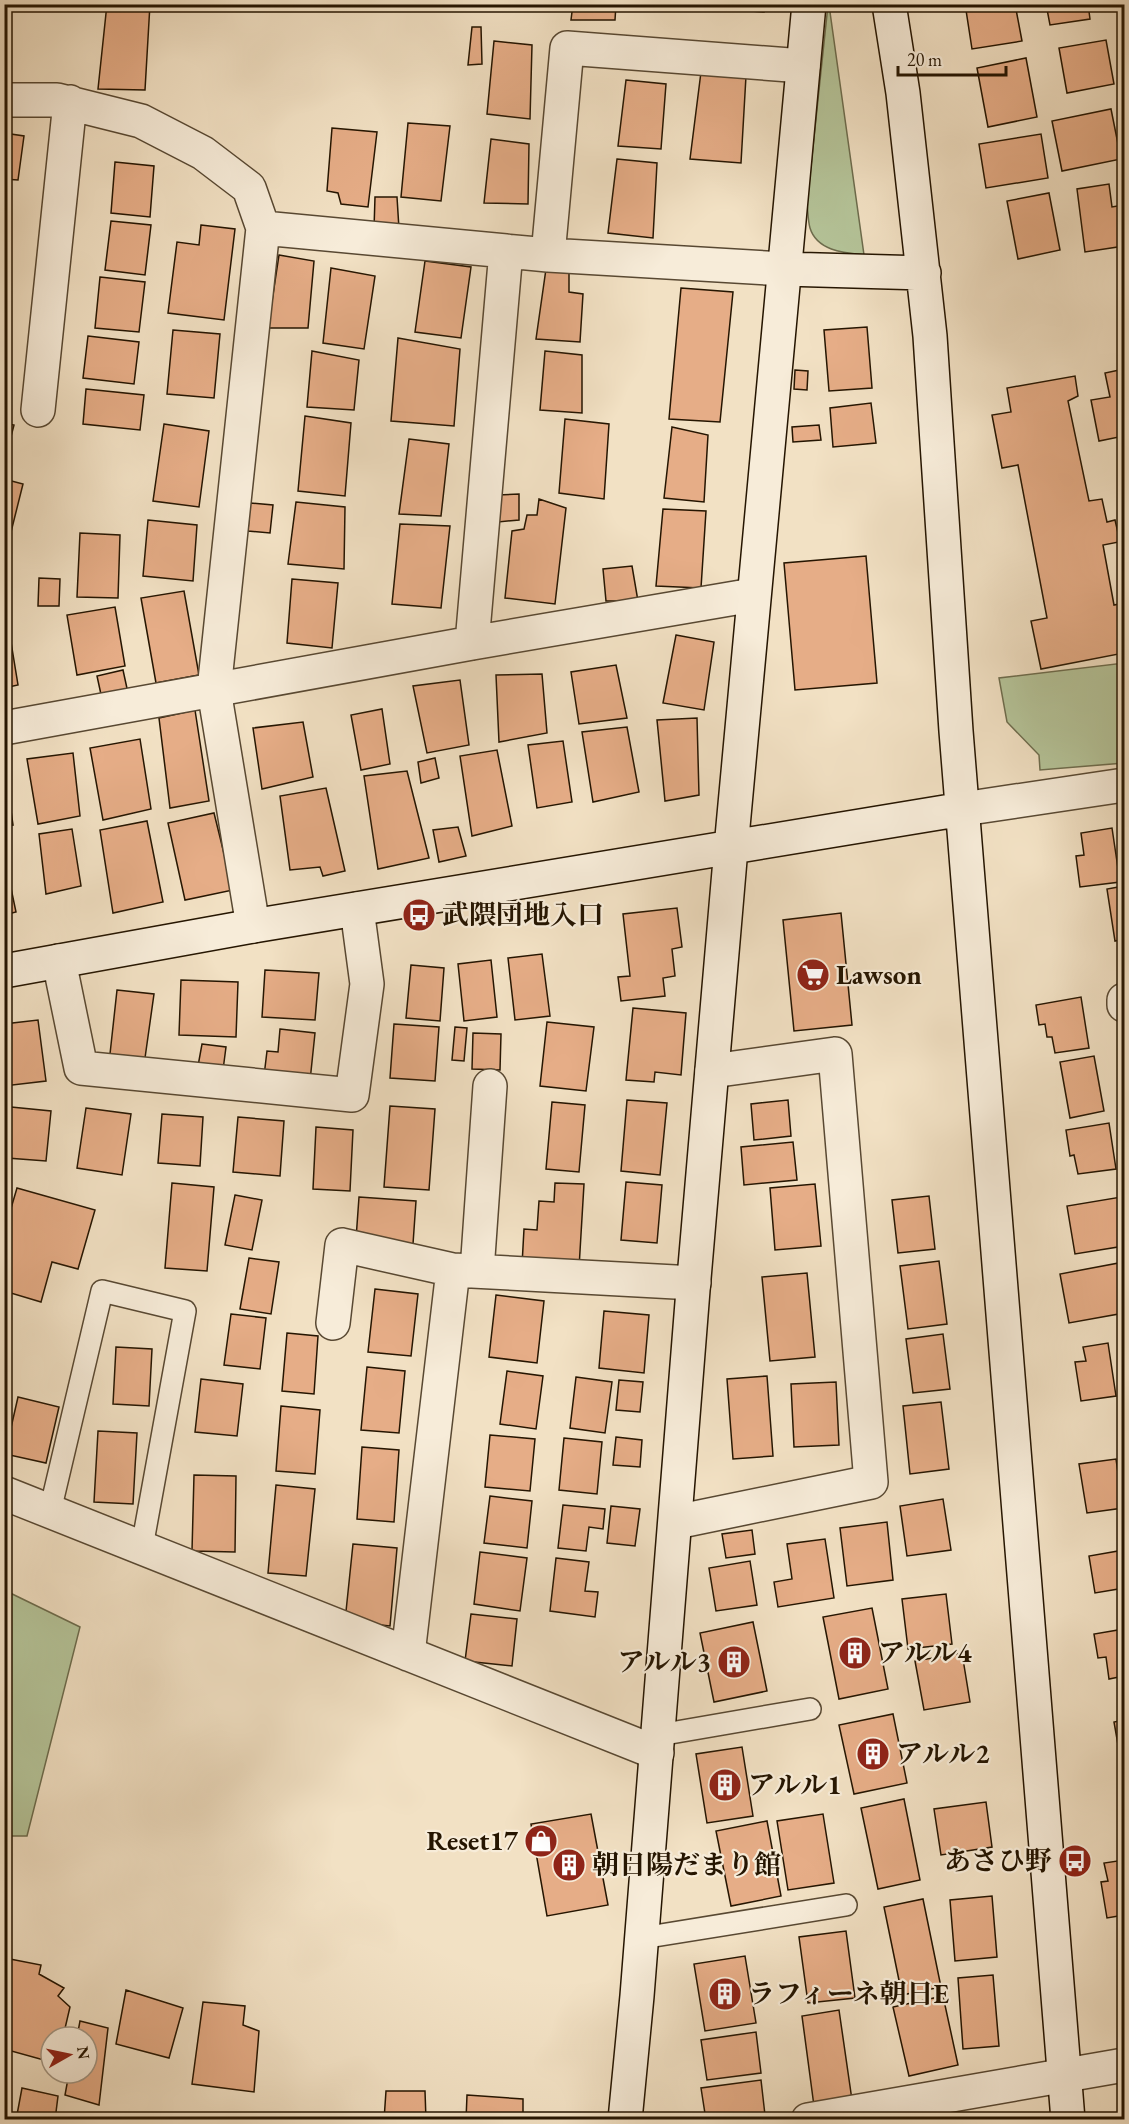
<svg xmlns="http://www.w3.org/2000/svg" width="1129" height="2124" font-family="'EB Garamond','Noto Serif JP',serif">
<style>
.green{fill:#b5c499;stroke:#6d6c4d;stroke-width:1.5}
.building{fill:#e6ad87;stroke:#251501;stroke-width:1.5}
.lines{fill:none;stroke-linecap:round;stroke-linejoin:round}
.lane-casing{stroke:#584832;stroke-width:24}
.street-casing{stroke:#584832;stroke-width:36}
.secondary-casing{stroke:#251501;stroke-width:36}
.lane{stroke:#f7ecd9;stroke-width:21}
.street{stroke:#f7ecd9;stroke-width:33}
.secondary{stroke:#f7ecd9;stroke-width:33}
.labels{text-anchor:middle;stroke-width:4.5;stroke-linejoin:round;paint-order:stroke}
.poi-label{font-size:27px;font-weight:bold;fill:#251501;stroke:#f7ecd9;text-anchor:start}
</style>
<rect width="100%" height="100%" fill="#f2e1c4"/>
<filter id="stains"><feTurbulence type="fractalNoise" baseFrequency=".00333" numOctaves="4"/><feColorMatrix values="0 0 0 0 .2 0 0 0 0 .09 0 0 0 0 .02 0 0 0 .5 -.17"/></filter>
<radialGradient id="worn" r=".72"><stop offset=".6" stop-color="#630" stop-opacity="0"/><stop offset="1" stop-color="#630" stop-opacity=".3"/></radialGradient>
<path class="green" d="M828 5H829L864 255C845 253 817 251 810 228 808 221 808 212 807 204Z
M1124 663V763L1040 770 1039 755 1007 722 999 678Z
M4 1590 80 1627 27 1836H5Z"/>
<path class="building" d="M107 4H150L145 90 98 89Z
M489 4H546V10L489 7Z
M573 4H616L615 20H571Z
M725 4H765L764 12 724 9Z
M1001 4H1015L1022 41 972 49 966 10Z
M1046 4H1088L1090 19 1050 25Z
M472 27H481L482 64 468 65Z
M1106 40 1114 84 1067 93 1059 48Z
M494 41 532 45 530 119 487 114Z
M1026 58 1037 117 988 127 977 68Z
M701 72 746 76 741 163 690 159Z
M626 80 666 84 661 149 618 146Z
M1111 109 1121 159 1062 171 1052 121Z
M408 123 450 126 441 201 401 197Z
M332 128 377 132 368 207 341 204 338 193 327 191Z
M4 133 24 136 18 180 4 179Z
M1041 134 1048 178 986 188 979 144Z
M491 139 529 144 528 204 484 203Z
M617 159 657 163 653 238 608 233Z
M115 162 154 166 150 217 111 213Z
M1109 184 1112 207 1124 205V246L1085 252 1077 189Z
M4 187 10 188 4 235Z
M1049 193 1060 250 1018 259 1007 201Z
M375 197H397L399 229H374Z
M111 221 151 225 145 275 105 270Z
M201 225 235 229 224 320 168 313 177 242 199 245Z
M279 255 314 261 308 328H268Z
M425 261 471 267 461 338 415 332Z
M569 267V292L583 294 580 342 536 339 546 269Z
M331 268 375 276 364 349 323 343Z
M100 277 145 282 139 332 95 328Z
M681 288 733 292 720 422 669 419Z
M867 327 872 388 829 391 824 330Z
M173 330 220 334 214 398 167 394Z
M88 336 139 342 134 384 83 378Z
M398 338 460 349 454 426 391 421Z
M312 351 359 360 354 410 307 407Z
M545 351 582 355V413L540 410Z
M4 367H10L6 410H4Z
M1124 369V436L1099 441 1091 400 1110 397 1105 373Z
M795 370 808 371 807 390 794 389Z
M1075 376 1078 396 1068 401 1089 501 1102 499 1107 522 1115 520 1118 533 1124 532V541L1103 545 1114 605 1124 603V653L1041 669 1031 621 1047 618 1018 465 1002 468 992 415 1011 412 1007 388Z
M86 389 144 395 140 430 83 424Z
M871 403 876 443 833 447 830 408Z
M305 416 351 423 345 496 298 491Z
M565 419 609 424 604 499 559 493Z
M4 423 14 425 4 463Z
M164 424 209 431 199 507 153 501Z
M819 425 821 440 793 442 792 427Z
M672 427 708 435 704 502 664 498Z
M409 439 449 444 441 516 399 514Z
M4 479 23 484 11 532 4 530Z
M519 494V520L498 522 497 495Z
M539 499 566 508 555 604 505 598 512 531 524 529 527 515H537Z
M296 502 345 507 344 569 288 564Z
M250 503 273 505 270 533 248 531Z
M663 509 706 511 701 588 656 586Z
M148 520 197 525 193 581 143 576Z
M400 524 450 526 441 608 392 604Z
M80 533 120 535 118 598 77 597Z
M4 535H11L4 596Z
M866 556 877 683 795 690 784 563Z
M632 566 638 601H606L603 569Z
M39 578 60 579 59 606H38Z
M292 579 338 583 332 648 287 643Z
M184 591 199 675 156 683 141 598Z
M115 607 125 666 77 675 67 615Z
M4 624H8L18 685 4 688Z
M676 635 714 642 704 710 663 703Z
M616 665 627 718 579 724 571 672Z
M123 670 128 693 102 699 97 676Z
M542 674 547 733 499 742 496 675Z
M460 680 469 745 427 753 413 686Z
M382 709 390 764 361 770 351 715Z
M195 710 209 801 170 808 159 718Z
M697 718 699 795 665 801 657 720Z
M303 722 313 777 262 789 253 728Z
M627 727 639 792 593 802 582 732Z
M140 739 151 809 103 820 90 748Z
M563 741 572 802 537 808 528 745Z
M497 750 512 826 472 836 460 756Z
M73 753 80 816 38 824 27 759Z
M435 758 439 778 421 783 418 762Z
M4 760 13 825 4 826Z
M407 771 429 858 378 869 364 776Z
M326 788 345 871 323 876 320 867 290 870 280 796Z
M214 813 233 890 185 900 168 823Z
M147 821 163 902 113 913 100 830Z
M458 827 466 856 439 862 433 830Z
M1112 828 1120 882 1080 887 1076 856 1084 855 1081 833Z
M72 829 81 886 46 894 39 834Z
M4 855 16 912 4 915Z
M1124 886V952H1122L1120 940 1115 941 1107 889Z
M677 908 682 947 672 949 675 976 663 978 665 996 621 1001 618 977 630 976 623 914Z
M841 913 852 1025 794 1031 783 920Z
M542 954 550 1016 515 1020 508 958Z
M491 960 497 1017 464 1021 458 964Z
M411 965 444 968 440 1021 406 1018Z
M265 970 319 973 315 1020 262 1017Z
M181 980 238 982 236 1037 179 1035Z
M117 990 154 994 145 1058 110 1054Z
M1081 997 1089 1048 1055 1053 1052 1037H1047L1045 1024 1039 1025 1036 1005Z
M633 1008 686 1013 681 1075 655 1072 654 1082 626 1080Z
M38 1020 46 1081 4 1086V1024Z
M547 1022 594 1027 586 1091 540 1086Z
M394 1024 439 1027 435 1081 390 1078Z
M455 1027 467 1028 464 1061 452 1060Z
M280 1029 315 1033 310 1081 264 1076 267 1051 278 1052Z
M473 1033 501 1034 500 1070 472 1069Z
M202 1044 226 1047 223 1070 198 1066Z
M1094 1056 1104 1111 1070 1118 1060 1062Z
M627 1100 667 1103 660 1175 621 1171Z
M788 1100 791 1136 754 1140 751 1104Z
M552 1102 585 1105 579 1172 546 1169Z
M390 1106 435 1109 429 1190 384 1187Z
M11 1107 51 1111 46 1161 7 1158Z
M86 1108 131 1114 122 1175 77 1168Z
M162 1114 203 1117 200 1166 158 1163Z
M238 1117 284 1121 280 1176 233 1172Z
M1109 1123 1116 1169 1078 1174 1074 1155 1070 1156 1066 1130Z
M316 1127 353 1130 350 1191 313 1189Z
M793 1142 797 1180 744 1185 741 1147Z
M626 1182 662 1185 657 1243 621 1240Z
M172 1183 214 1187 207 1271 165 1268Z
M555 1183 584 1184 579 1268 522 1265 524 1229 537 1230 539 1201 554 1202Z
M815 1184 821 1246 775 1250 770 1188Z
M17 1188 95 1210 78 1269 52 1262 41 1302 4 1291V1232Z
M235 1195 262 1200 252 1250 225 1245Z
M929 1196 935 1249 898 1253 892 1200Z
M359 1197 416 1201 413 1244 356 1239Z
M1121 1197 1124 1219V1246L1075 1254 1067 1206Z
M249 1258 279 1262 271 1314 240 1309Z
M939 1261 947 1324 908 1329 900 1266Z
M1124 1262V1313L1069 1323 1060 1274Z
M807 1273 815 1357 770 1361 762 1277Z
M375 1289 418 1294 411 1356 368 1352Z
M496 1295 544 1301 537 1363 489 1357Z
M604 1311 649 1315 644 1373 599 1368Z
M231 1314 266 1318 260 1369 224 1365Z
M287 1333 318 1336 314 1394 282 1391Z
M943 1334 950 1389 913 1393 906 1339Z
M1108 1343 1116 1396 1081 1401 1075 1362 1086 1361 1083 1347Z
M116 1347 152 1349 149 1406 113 1404Z
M367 1367 405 1371 399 1433 361 1430Z
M507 1371 543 1376 536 1429 500 1424Z
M767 1376 773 1456 733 1459 727 1379Z
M576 1377 612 1382 605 1433 570 1428Z
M201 1379 243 1384 237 1436 195 1432Z
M619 1380 643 1382 640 1412 616 1410Z
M836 1382 839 1445 794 1447 791 1384Z
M18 1397 59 1407 46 1463 5 1454Z
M941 1402 949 1469 910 1474 903 1406Z
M281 1406 320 1410 315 1474 276 1471Z
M98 1431 137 1433 133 1504 94 1502Z
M490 1435 535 1439 530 1491 485 1487Z
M616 1437 642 1440 640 1467 613 1465Z
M564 1438 602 1442 597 1494 559 1490Z
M362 1447 399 1450 394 1522 357 1519Z
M1116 1459 1123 1508 1087 1513 1079 1464Z
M194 1475 236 1476 235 1552 192 1551Z
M276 1485 315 1489 306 1576 268 1573Z
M490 1496 532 1501 527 1548 484 1543Z
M943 1499 951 1550 907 1556 900 1506Z
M563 1505 605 1509 603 1529 589 1527 586 1551 558 1548Z
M611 1506 640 1509 635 1546 607 1543Z
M887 1522 893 1580 847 1586 840 1528Z
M752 1530 755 1554 726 1558 722 1534Z
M825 1539 834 1598 778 1607 774 1582 792 1579 787 1544Z
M353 1544 397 1548 390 1626 345 1621Z
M1124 1550V1588L1095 1593 1089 1556Z
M480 1552 527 1558 520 1611 474 1604Z
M556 1558 589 1562 585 1591 598 1592 595 1617 550 1611Z
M750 1561 757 1605 716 1611 709 1568Z
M946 1594 952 1644 908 1649 902 1599Z
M872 1608 888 1689 839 1699 823 1617Z
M471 1614 517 1619 512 1666 465 1661Z
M753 1622 767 1691 714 1702 700 1633Z
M1124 1629V1676L1109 1679 1106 1657 1098 1658 1094 1634Z
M962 1653 970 1702 924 1710 915 1661Z
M893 1714 907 1783 854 1794 839 1725Z
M1124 1720V1761L1121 1762 1114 1722Z
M742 1747 753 1816 707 1823 696 1754Z
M904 1799 920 1880 878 1889 861 1808Z
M986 1802 992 1847 941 1855 934 1809Z
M591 1814 608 1905 547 1916 531 1824Z
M823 1814 834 1883 788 1890 777 1821Z
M767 1821 781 1896 731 1906 716 1831Z
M1124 1860V1915L1107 1918 1101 1882 1108 1881 1104 1863Z
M992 1896 997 1957 955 1961 950 1900Z
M923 1899 941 1987 902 1995 884 1907Z
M846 1931 855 1998 808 2003 799 1937Z
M745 1956 756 2023 705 2031 694 1964Z
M10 1959 41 1965 39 1974 64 1988 58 1996 70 2007 63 2037H51V2062L4 2049V1976Z
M993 1975 999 2046 963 2049 958 1978Z
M126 1990 183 2008 169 2058 116 2044Z
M943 1996 958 2065 909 2076 893 2007Z
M203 2002 245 2006 243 2025 259 2031 254 2092 192 2084Z
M839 2010 852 2100 814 2106 802 2016Z
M80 2021 108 2028 99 2105 65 2095 69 2073H87V2037H77Z
M756 2032 761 2073 707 2080 701 2040Z
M761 2080 765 2115 732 2120H706L701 2088Z
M22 2088 58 2096 55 2120H16Z
M386 2091H425L426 2120H384Z
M467 2095 523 2099V2120H466Z"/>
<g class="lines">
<defs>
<path id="lane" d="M50 1511 102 1291 185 1311 142 1547
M659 1735 810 1709
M642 1938 846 1905"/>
<path id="street" d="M4 100H57L141 121 203 153 249 188 263 228 214 690 253 926
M263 228 548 255 784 269
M548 255 567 48 803 66
M38 410 70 102
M472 643 506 251
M4 728 472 643 753 595
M963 809 1124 785
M59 961 81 1068 352 1095 367 984 357 909
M1124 1000V1005
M477 1271 490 1086
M333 1323 342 1245 453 1270
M4 1493 657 1753
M676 1522 871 1482 835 1054 712 1071
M408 1654 453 1270 694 1283
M808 2120 1124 2065"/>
<path id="secondary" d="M889 4 903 93 930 336 956 731 1068 2120
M784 269 924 273
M4 971 253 926 963 809
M625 2120 637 1996 693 1290 731 848 809 4"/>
</defs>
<use href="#lane" class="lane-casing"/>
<use href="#street" class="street-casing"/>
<use href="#secondary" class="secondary-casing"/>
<use href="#lane" class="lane"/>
<use href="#street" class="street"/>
<use href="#secondary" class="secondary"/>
</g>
<defs>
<symbol id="bus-disc" viewBox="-11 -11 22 22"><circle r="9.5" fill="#8f2418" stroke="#f7ecd9"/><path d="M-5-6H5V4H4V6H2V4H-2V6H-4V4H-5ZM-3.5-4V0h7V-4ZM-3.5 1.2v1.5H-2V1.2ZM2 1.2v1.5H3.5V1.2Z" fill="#fff"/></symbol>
<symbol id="supermarket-disc" viewBox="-11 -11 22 22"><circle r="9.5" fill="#8f2418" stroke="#f7ecd9"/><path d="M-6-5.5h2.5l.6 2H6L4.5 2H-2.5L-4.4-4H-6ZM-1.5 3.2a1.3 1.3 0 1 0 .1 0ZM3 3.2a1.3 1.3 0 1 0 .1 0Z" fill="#fff"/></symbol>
<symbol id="building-disc" viewBox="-11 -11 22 22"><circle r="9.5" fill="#8f2418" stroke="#f7ecd9"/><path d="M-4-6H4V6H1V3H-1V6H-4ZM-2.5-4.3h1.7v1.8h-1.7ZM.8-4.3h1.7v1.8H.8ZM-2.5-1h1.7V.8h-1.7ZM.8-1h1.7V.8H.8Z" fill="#fff"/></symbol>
<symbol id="shop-disc" viewBox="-11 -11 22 22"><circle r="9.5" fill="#8f2418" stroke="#f7ecd9"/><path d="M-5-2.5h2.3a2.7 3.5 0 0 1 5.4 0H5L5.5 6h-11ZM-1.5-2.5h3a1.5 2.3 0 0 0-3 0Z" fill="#fff"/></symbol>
</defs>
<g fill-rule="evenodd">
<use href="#bus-disc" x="400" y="896" width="38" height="38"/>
<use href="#supermarket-disc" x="794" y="956" width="38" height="38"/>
<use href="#building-disc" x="836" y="1634" width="38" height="38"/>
<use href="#building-disc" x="715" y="1643" width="38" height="38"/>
<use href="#building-disc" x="854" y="1735" width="38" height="38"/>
<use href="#building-disc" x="706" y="1766" width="38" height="38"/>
<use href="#shop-disc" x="522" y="1822" width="38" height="38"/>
<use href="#bus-disc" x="1056" y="1842" width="38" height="38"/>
<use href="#building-disc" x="550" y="1846" width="38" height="38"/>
<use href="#building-disc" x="706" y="1975" width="38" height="38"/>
</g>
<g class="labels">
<g class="poi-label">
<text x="442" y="924">武隈団地入口</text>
<text x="836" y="984">Lawson</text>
<text x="878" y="1662">アルル4</text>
<text x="711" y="1671" text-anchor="end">アルル3</text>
<text x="896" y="1763">アルル2</text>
<text x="748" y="1794">アルル1</text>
<text x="518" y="1850" text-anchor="end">Reset17</text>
<text x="1052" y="1870" text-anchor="end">あさひ野</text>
<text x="592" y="1874">朝日陽だまり館</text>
<text x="748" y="2003">ラフィーネ朝日E</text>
</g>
</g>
<rect width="1129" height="2124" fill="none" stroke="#f2e1c4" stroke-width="24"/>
<rect x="6" y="6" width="1117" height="2112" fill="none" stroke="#251501" stroke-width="3"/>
<rect x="12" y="12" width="1105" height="2100" fill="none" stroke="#251501" stroke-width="1.5"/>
<g transform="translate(69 2055) rotate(81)"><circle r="28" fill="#f7ecd9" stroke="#a39683" stroke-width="1.5"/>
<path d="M0-4.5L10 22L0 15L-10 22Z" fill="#8f2418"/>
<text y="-9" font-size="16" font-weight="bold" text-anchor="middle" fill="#251501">N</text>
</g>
<path d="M898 66v9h108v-9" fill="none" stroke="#251501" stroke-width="3"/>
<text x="907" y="66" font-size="18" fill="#251501" stroke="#f7ecd9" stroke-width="4.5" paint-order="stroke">20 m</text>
<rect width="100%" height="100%" filter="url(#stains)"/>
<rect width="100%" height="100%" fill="url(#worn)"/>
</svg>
